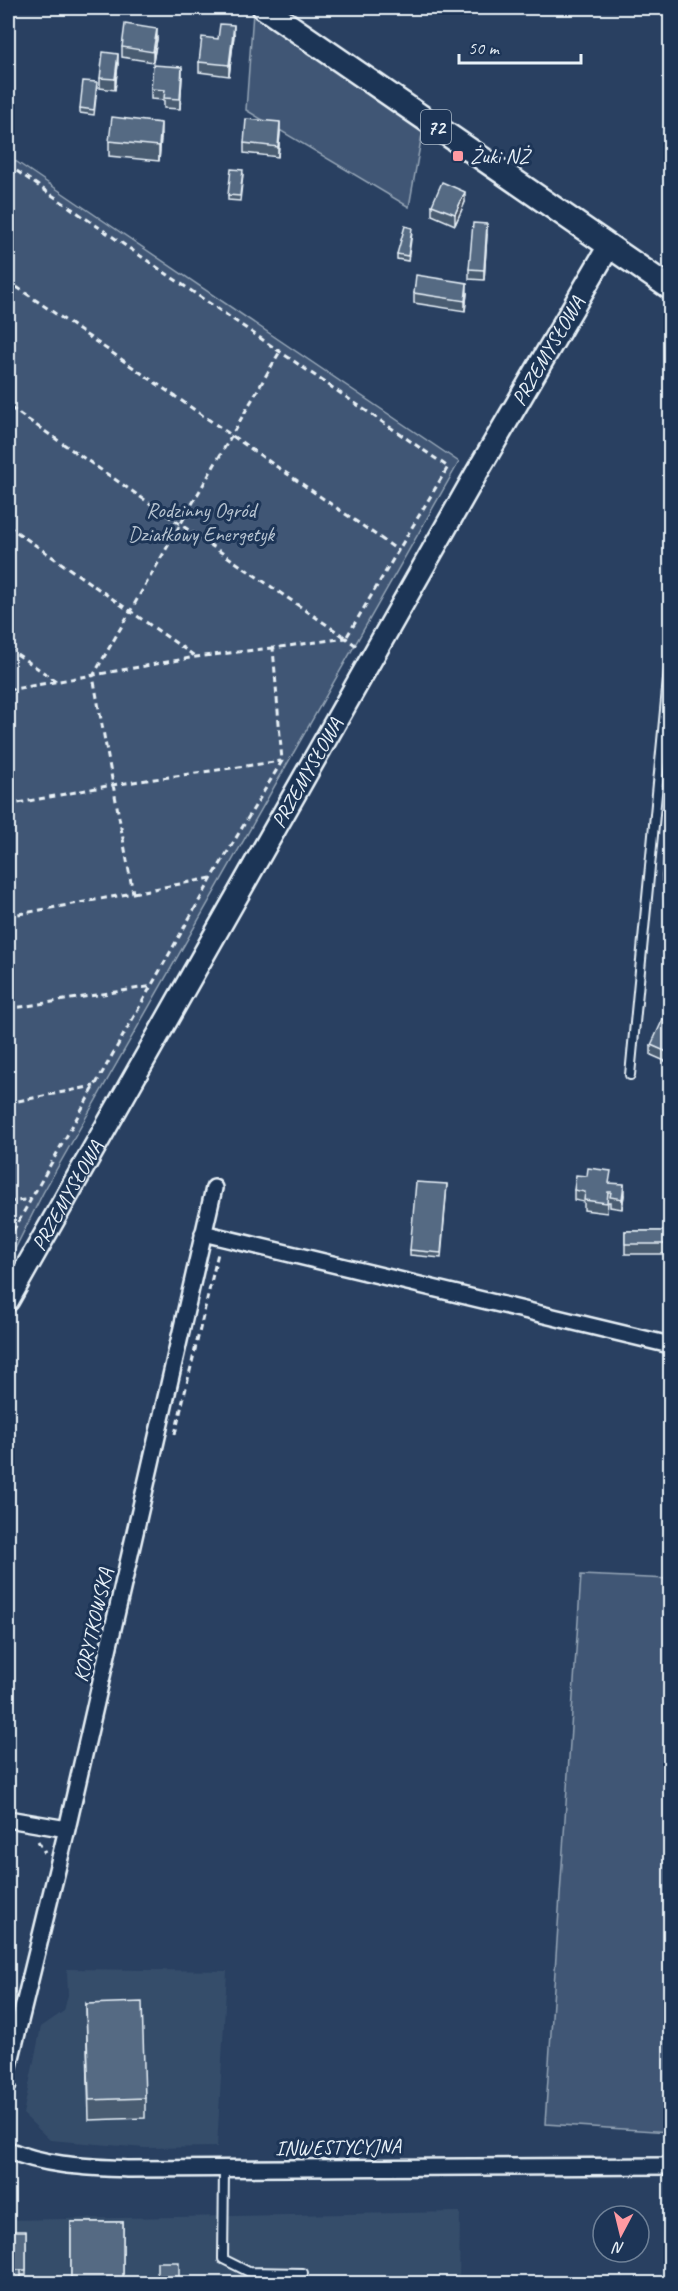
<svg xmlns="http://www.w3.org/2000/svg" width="678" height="2291" font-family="Caveat,sans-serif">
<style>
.built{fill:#364d6b}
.green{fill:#415774;stroke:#94a4b6;stroke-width:1.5}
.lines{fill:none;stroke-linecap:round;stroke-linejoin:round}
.lane-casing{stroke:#e8f1f8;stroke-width:12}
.street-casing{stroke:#e8f1f8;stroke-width:20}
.secondary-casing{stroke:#e8f1f8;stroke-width:26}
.primary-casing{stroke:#e8f1f8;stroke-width:27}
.path{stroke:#e8f1f8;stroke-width:3;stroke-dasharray:6 4.5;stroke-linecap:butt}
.lane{stroke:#1d3557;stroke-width:8}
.street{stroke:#1d3557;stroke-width:15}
.secondary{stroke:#1d3557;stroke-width:21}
.primary{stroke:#1d3557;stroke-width:22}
.wall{fill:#495b71;stroke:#e8f1f8;stroke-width:1.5}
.shaded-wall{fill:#3c4a5c;stroke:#e8f1f8;stroke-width:1.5}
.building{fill:#556a83;stroke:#e8f1f8;stroke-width:1.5}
.poi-dot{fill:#ff9aa2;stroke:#1d3557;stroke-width:2}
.labels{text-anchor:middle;stroke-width:6;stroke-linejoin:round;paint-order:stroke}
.shield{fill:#1d3557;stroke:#abb9c8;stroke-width:1.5}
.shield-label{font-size:20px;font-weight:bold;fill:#e8f1f8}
.poi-label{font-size:21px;fill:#e8f1f8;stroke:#1d3557;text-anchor:start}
.street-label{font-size:21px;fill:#e8f1f8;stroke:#1d3557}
.park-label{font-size:21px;fill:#b6c3d0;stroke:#1d3557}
</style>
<rect width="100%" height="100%" fill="#294061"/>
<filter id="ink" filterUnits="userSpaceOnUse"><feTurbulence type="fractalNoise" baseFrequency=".0167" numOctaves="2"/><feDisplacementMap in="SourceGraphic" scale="12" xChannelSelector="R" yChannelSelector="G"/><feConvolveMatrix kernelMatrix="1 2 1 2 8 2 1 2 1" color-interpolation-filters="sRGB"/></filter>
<g filter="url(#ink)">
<path class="built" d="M67 1969 227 1971 217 2147 145 2148 50 2140 23 2114 41 2027 64 2011 68 1995Z
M460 2212 459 2283H8V2220Z"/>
<path class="green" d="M253 12 424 123 409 207 246 110Z
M8 156 459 462 43 1193 8 1263Z
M581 1575 670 1579V2132L545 2124Z"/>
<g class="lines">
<defs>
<path id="lane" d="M630 1075 670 658
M224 2169 223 2259 249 2272 303 2273"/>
<path id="street" d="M203 1233 670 1345
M8 1819 67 1829
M8 2070 67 1829 214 1188
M8 2150C45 2166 87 2167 127 2169L670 2166"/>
<g id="secondary">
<path id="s1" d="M8 1300 476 474 609 246"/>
</g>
<path id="primary" d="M264 8 670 288"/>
</defs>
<use href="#lane" class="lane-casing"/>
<use href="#street" class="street-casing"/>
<use href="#secondary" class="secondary-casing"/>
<use href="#primary" class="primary-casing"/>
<path class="path" d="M8 165 448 467 346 638 8 406
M8 281 399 551
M8 526 196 657
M8 648 56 681
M8 690 196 657 272 648
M8 805 112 785 281 761
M133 893 211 878
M8 916 133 893 93 676 279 353
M8 1009 153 986
M8 1103 94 1086
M8 1202 32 1199
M8 1240 212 878 282 761 273 648 346 638 359 648
M175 1434 218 1253
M38 1841 45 1853
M8 2111 18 2081
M8 2128 12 2135"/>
<use href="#lane" class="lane"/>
<use href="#street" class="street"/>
<use href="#secondary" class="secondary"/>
<use href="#primary" class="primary"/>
</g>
<path class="wall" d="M402 8H411L408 12Z
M234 35 229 76 199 72V62Z
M157 39 153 62 122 57V47Z
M118 64 115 90 100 88V78Z
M182 77 180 109 164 108V100L151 99V89Z
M97 88 94 115 80 113V108Z
M280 132 278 157 244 153V143Z
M161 137 159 161 109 156V141Z
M243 175 240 201 228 200V195Z
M465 202 455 225 432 215V205Z
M412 233 408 261 397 259V254Z
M487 234 484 280 469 279V269Z
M414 293H467L465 311 414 303Z
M670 855V882L662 881V876Z
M670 1022V1055L667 1062 651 1055V1045Z
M447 1184 441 1258 410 1255V1250Z
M611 1184 624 1195 622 1209 610 1207V1202H608L607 1213 584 1210V1202L574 1200V1190Z
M625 1231H670V1254H625Z
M86 2004 145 2098V2118L89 2120Z
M71 2222H123V2283H71Z
M26 2231V2275H21L8 2283Z"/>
<path class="shaded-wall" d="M234 25V35L229 76V65Z
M157 29V39L153 62V52Z
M118 54V64L115 90V79Z
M182 67V77L180 109V99Z
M280 122V132L278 157V147Z
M161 123V137L159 161V146Z
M465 192V202L455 225V214Z
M487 224V234L484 280V270Z
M467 283V293L465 311V301Z
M670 1045V1055L667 1062V1052Z
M624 1184V1195L622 1209V1199Z"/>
<path class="building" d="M125 24 157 29 153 52 122 47Z
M220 24 234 25 229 65 199 62 202 37 218 39Z
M103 52 118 54 115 79 100 78Z
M153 65 182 67 180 99 164 98 165 90 151 89Z
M83 81 97 82 94 110 80 108Z
M112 117 161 123 159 146 109 141Z
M246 119 280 122 278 147 244 143Z
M231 169 243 170 240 196 228 195Z
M442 182 465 192 455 214 432 205Z
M473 223 487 224 484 270 469 269Z
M405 226 412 228 408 256 397 254Z
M416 275 467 283 465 301 414 293Z
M664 854 670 855V877L662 876Z
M663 1019 670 1022V1045L667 1052 651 1045Z
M588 1168 611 1171 609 1183 624 1184 622 1199 610 1197 611 1192H608L607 1203 584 1200 585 1192 574 1190 576 1175 587 1176Z
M416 1182 447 1184 441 1253 410 1250Z
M625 1231H670V1244H625Z
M142 2002 145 2098 89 2100 86 2004Z
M71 2222H123V2282H71Z
M8 2231H26V2270H8Z
M157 2262H179V2283H157Z
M8 2270H21V2283H8Z
M275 2280 306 2281V2283H275Z"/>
</g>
<rect class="poi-dot" x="452" y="150" width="12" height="12" rx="3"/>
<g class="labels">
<rect class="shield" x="421" y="110" width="30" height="34" rx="4.5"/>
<g class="shield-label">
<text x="436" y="134">72</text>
</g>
<g class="poi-label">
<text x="470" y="163">Żuki NŻ</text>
</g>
<g class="street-label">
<text dy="7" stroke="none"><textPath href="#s1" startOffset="1092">PRZEMYSŁOWA</textPath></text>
<text dy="7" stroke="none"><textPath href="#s1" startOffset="606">PRZEMYSŁOWA</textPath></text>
<text dy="7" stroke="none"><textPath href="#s1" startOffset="120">PRZEMYSŁOWA</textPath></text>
<text transform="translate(93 1625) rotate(-77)" y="7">KORYTKOWSKA</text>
<text transform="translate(338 2147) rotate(-1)" y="7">INWESTYCYJNA</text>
</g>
<g class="park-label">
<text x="201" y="517">Rodzinny Ogród<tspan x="201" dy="24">Działkowy Energetyk</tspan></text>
</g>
</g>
<rect width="678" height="2291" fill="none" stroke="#1d3557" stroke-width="30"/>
<rect x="15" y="15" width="648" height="2261" fill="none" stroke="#e8f1f8" stroke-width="2" filter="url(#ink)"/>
<g transform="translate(621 2234) rotate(187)"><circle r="28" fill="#1d3557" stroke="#6e8097" stroke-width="1.5"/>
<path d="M0-4.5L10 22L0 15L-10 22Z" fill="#ff9aa2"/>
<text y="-9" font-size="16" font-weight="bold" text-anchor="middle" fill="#e8f1f8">N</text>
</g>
<path d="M459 54v9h122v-9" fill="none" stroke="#e8f1f8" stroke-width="3"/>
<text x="468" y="54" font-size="18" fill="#e8f1f8" stroke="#1d3557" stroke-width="4.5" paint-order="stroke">50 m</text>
</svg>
